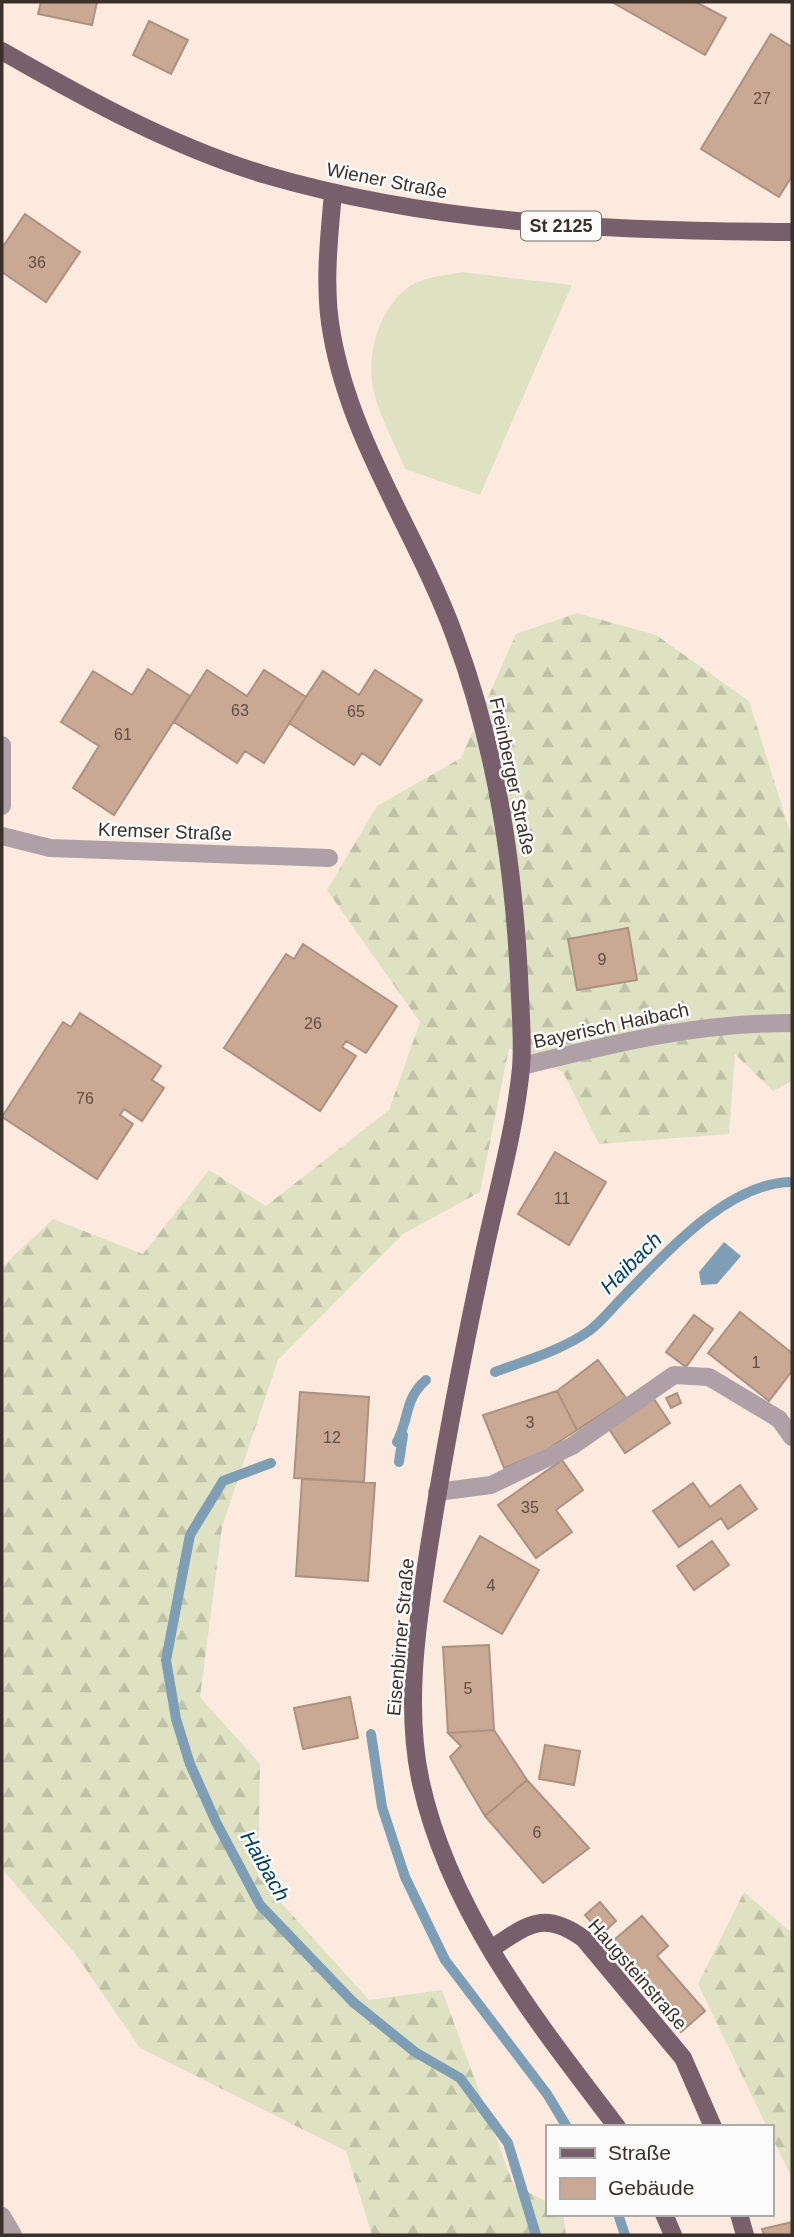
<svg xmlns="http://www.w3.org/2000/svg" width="794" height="2237" font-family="Arial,sans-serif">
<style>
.forest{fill:url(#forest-firs)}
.pitch{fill:#dfe2c2}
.water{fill:#7e9eb5}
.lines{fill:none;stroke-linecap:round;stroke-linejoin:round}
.stream{stroke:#7e9eb5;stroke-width:10}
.building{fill:#caa994;stroke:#ab9180;stroke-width:2}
.minor{stroke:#aea0a6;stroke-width:18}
.major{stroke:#77606b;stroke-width:18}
.labels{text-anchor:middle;stroke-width:5;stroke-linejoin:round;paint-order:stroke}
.number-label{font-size:16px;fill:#5f4e44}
.shield{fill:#fbfbfb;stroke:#756d68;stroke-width:2}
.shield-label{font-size:18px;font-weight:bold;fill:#3b3029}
.street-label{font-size:19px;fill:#3b3029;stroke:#fbfbfb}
.water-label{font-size:21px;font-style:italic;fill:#054263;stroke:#fbfbfb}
</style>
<defs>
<pattern id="forest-firs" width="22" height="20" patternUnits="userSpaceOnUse" patternTransform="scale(1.75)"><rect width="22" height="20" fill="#dfe2c2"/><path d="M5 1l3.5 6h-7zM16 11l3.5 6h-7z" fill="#c0c2a7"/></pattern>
</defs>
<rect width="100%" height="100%" fill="#fceadf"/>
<path class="forest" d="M577 613 656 635 749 701 792 838V1081L773 1091 735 1054 729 1134 599 1144 563 1072 509 1048 480 1192 403 1234 278 1360 222 1527 200 1697 260 1764 258 1877 369 2000 442 1990 513 2184 547 2202V2214H563L566 2235H372L346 2151 140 2048 76 1955 2 1869V1267L53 1219 143 1254 209 1170 266 1206 389 1110 420 1022 327 890 377 806 461 758 516 634Z
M744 1892 792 1933V2178L771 2135V2127H767L698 1984Z"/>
<path class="pitch" d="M462 272 572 285 480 495 405 469C395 444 381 419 374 393 365 357 379 307 410 286 426 276 445 276 462 272Z"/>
<path class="water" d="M724 1242 741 1256 717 1284 701 1285 699 1272Z"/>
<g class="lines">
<path class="stream" d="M495 1372C527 1360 560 1351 589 1331 601 1322 612 1308 623 1297 665 1254 728 1182 792 1182
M397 1442C410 1417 404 1399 426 1380
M399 1462 403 1435
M271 1463 223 1481 190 1535 166 1660 176 1719 190 1764 216 1822 260 1905 353 2002 415 2052 460 2078 508 2143 536 2235
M371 1734 382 1807 405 1877 445 1960 547 2094 567 2127
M618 2214 625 2235"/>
</g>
<path class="building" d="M41 2H97L92 25 38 14Z
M612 2H696L726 18 705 55Z
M149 21 188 40 171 74 133 55Z
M771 34 792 47V176L779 197 701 149Z
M25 214 80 252 46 302 2 272V248Z
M148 669 190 696 114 815 73 788 99 746 61 722 93 671 132 695Z
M207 670 247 696 264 670 306 697 264 763 245 751 237 763 174 722Z
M375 670 422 700 380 765 362 753 354 765 289 723 323 671 359 695Z
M628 928 637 980 577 990 568 939Z
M303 944 397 1006 366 1053 346 1041 342 1047 356 1056 320 1111 224 1048 286 954 294 959Z
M80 1013 161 1066 152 1080 164 1088 142 1121 124 1109 120 1115 133 1124 97 1179 2 1117 63 1022 71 1027Z
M555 1152 606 1182 569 1245 518 1214Z
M740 1312 792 1353V1371L769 1401 708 1353Z
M694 1315 713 1329 686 1367 666 1352Z
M598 1360 626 1398 577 1430 557 1391Z
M557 1391 577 1430 543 1452 504 1468 483 1415Z
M300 1392 369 1397 364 1482 294 1478Z
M677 1393 681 1403 671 1408 666 1398Z
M654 1399 670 1423 625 1453 609 1429Z
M562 1460 583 1490 556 1510 572 1532 536 1558 498 1505Z
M302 1479 375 1483 368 1581 296 1576Z
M693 1483 710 1507 740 1485 757 1509 728 1529 721 1518 679 1547 653 1511Z
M480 1536 539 1570 502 1634 444 1601Z
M712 1541 729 1565 694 1590 677 1566Z
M489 1645 494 1730 448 1733 443 1647Z
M350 1697 358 1738 303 1749 294 1708Z
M494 1730 527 1780 485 1816 450 1757 461 1746 448 1733Z
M545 1745 580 1751 574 1785 539 1779Z
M527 1780 589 1848 543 1883 485 1816Z
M600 1902 616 1921 602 1934 585 1915Z
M642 1916 668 1946 657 1956 705 2011 681 2032 607 1946Z
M792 2222V2235H764L762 2229Z"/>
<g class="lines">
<path class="minor" d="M2 745V806
M2 836 50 848 329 858
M522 1066C615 1043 696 1023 792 1023
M437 1492 491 1485 572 1446 674 1375 709 1377 779 1419 792 1437
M2 2216 13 2235"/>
<path class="major" d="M2 51C86 99 173 147 266 175 437 225 615 231 792 232
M333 193C329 239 323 288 332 335 351 443 418 535 455 637 498 753 515 874 520 997 521 1020 523 1045 521 1068 515 1129 498 1189 485 1249 463 1352 443 1455 427 1560 416 1632 405 1711 421 1783 450 1914 538 2023 617 2127
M491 1949C528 1924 544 1910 584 1939L683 2058 713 2127
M664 2214 673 2235
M739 2214 745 2235"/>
</g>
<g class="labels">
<g class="number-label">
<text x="762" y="104">27</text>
<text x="37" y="268">36</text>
<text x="240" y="716">63</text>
<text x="356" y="717">65</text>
<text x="123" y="740">61</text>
<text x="602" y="965">9</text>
<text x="313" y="1029">26</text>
<text x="85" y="1104">76</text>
<text x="562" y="1204">11</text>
<text x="756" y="1368">1</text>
<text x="530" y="1428">3</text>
<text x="332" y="1443">12</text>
<text x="530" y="1513">35</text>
<text x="491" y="1591">4</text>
<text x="468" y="1694">5</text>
<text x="537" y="1838">6</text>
</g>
<rect class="shield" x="521" y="211.5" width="80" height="29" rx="5"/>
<g class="shield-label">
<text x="561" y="232">St 2125</text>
</g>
<g class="street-label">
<text transform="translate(387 180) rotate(11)" y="7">Wiener Straße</text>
<text transform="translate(513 776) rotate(78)" y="7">Freinberger Straße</text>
<text transform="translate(165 831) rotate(2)" y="7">Kremser Straße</text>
<text transform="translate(611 1025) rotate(-12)" y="7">Bayerisch Haibach</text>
<text transform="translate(400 1637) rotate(-85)" y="7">Eisenbirner Straße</text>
<text transform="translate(638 1974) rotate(49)" y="7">Haugsteinstraße</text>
</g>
<g class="water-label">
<text transform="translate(631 1263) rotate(-45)" y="7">Haibach</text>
<text transform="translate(265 1866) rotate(60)" y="7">Haibach</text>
</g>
</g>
<rect width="794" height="2237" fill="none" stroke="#3b3029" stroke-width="7"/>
<rect x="546" y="2125" width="228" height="91" fill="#fbfbfb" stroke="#aeaaa7" stroke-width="2"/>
<rect x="560" y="2148" width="35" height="10" fill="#77606b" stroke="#aeaaa7" stroke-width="2"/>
<text x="608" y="2160" font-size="21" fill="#3b3029">Straße</text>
<rect x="560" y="2178" width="35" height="21" fill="#caa994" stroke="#aeaaa7" stroke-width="2"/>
<text x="608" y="2195" font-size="21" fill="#3b3029">Gebäude</text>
</svg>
